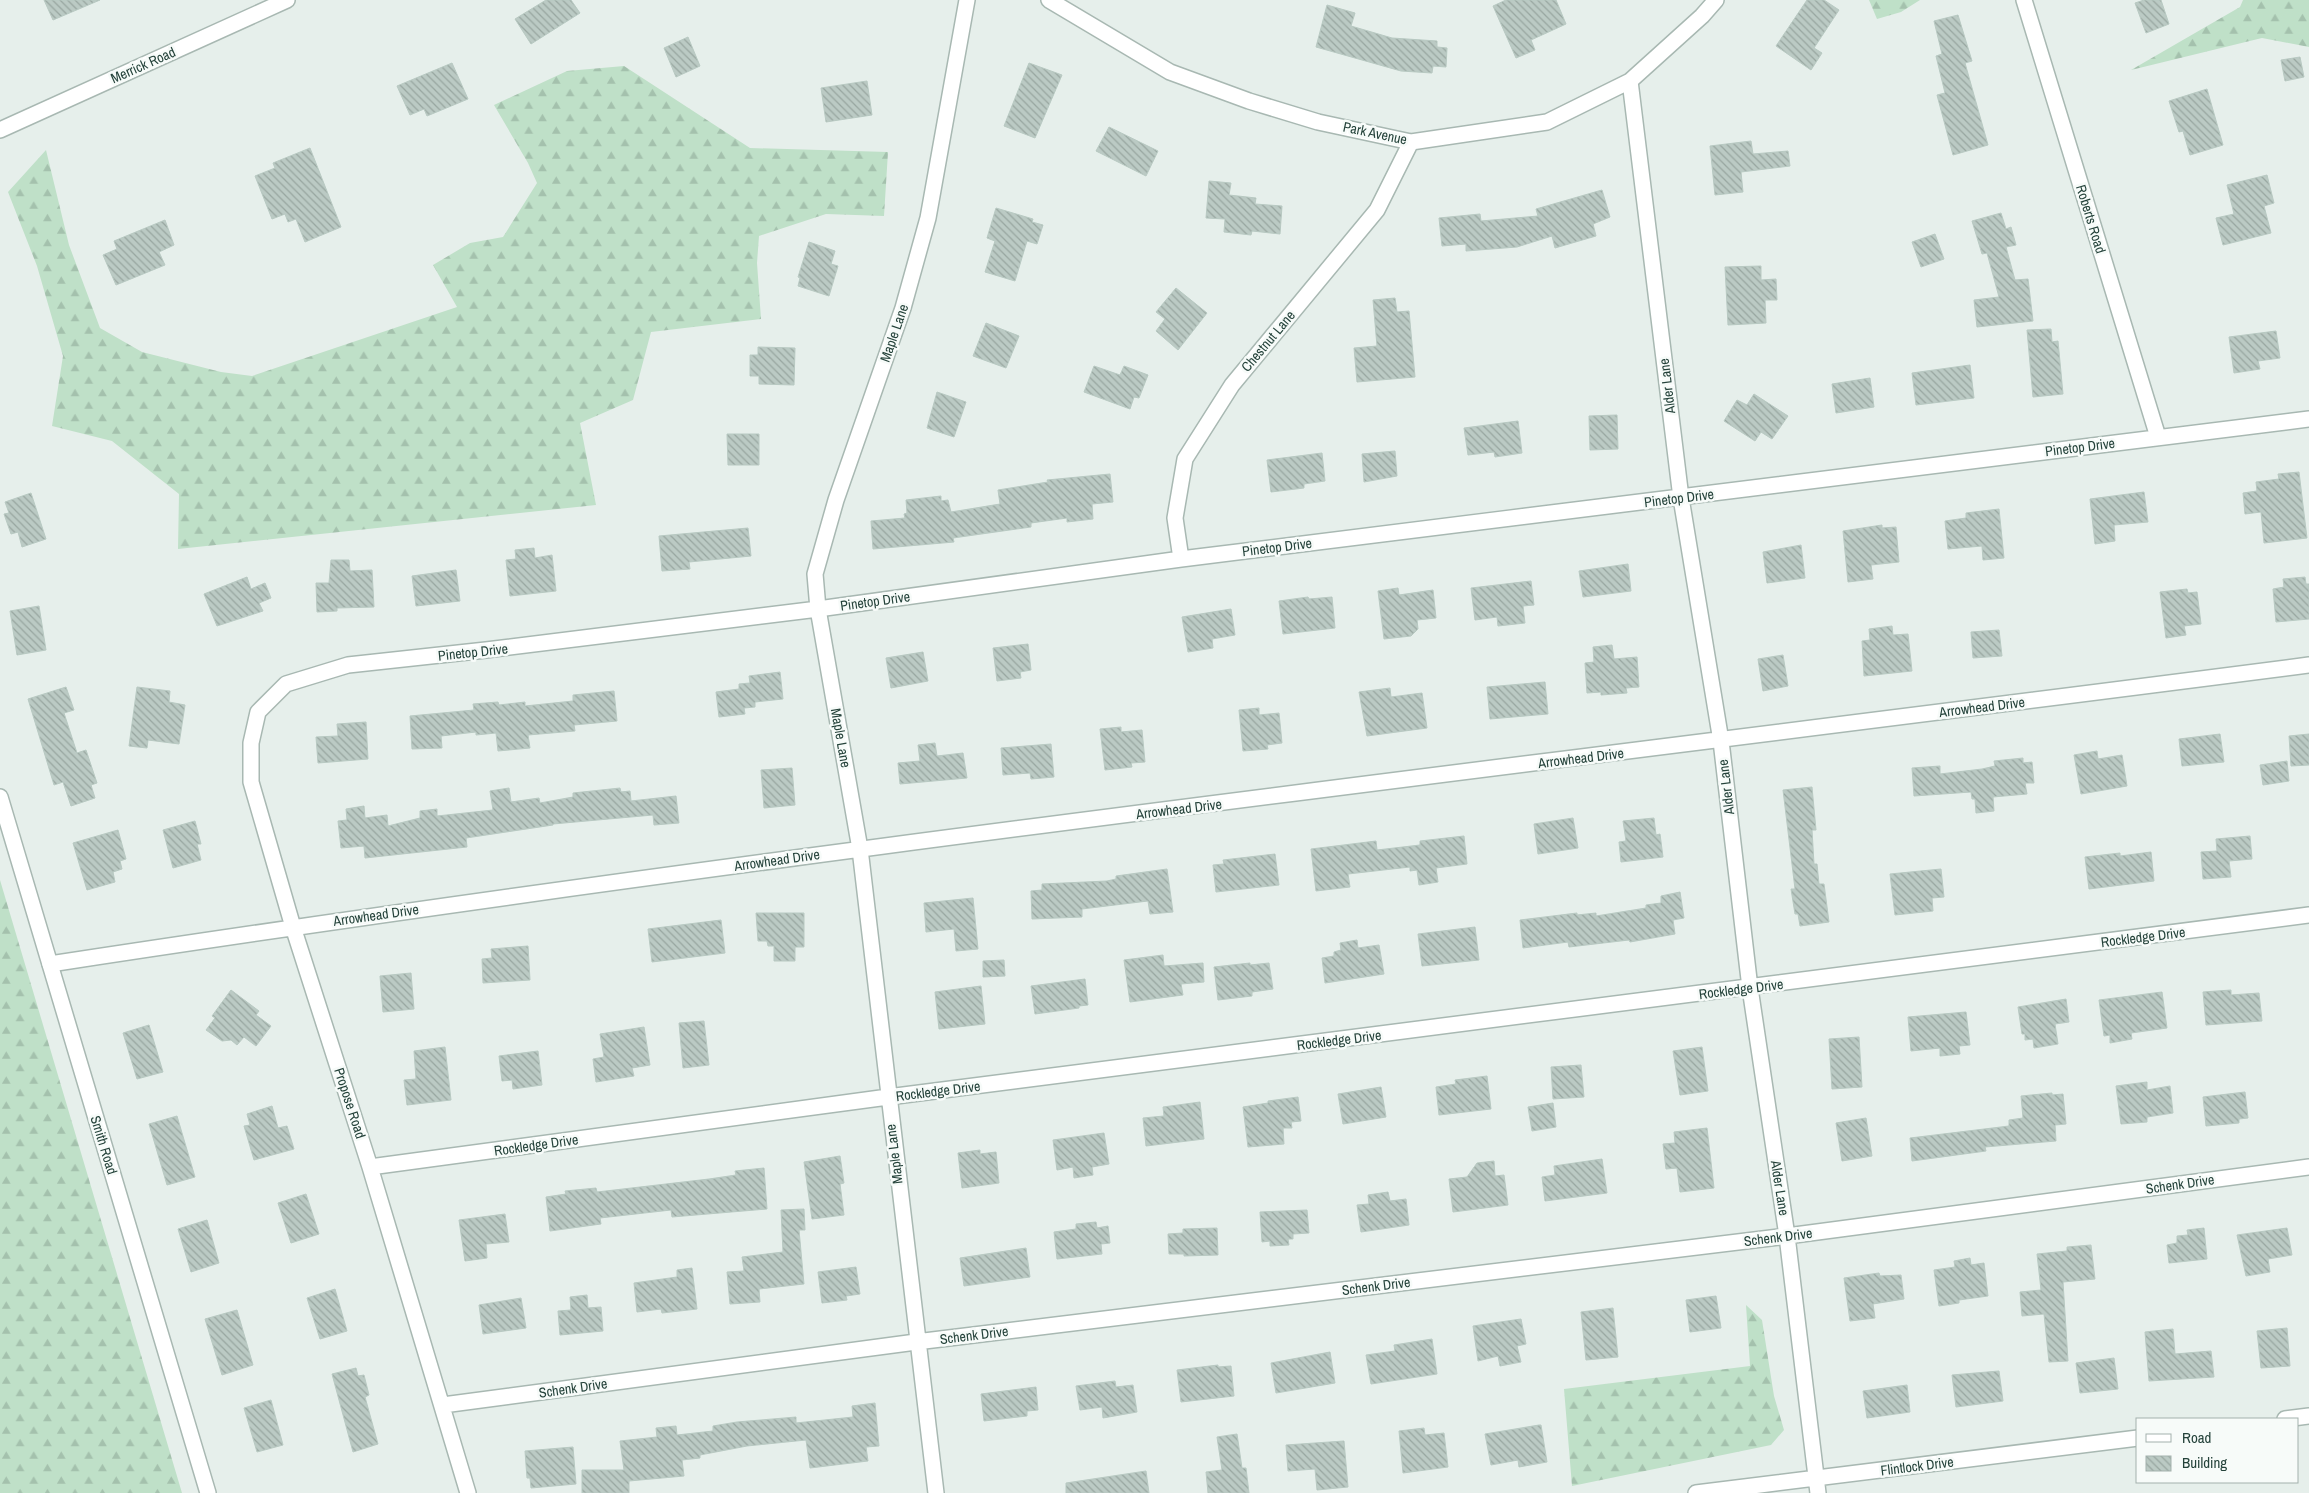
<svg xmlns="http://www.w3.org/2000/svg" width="2309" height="1493" font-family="'Archivo Narrow',sans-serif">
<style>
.forest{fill:url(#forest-firs)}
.building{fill:url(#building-back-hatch);stroke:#b8c9c2}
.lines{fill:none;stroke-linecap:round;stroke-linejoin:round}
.minor-casing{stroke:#a8b8b2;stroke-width:18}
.tertiary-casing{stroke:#a8b8b2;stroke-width:18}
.minor{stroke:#fff;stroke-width:15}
.tertiary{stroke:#fff;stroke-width:15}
.labels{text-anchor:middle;stroke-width:5;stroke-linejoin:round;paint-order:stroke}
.street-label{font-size:14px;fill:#24423a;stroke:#f7fbf9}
</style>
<defs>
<pattern id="forest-firs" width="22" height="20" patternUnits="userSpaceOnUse" patternTransform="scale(1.25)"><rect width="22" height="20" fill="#bfe0c8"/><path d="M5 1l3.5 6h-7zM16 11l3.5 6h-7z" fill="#a4c1ad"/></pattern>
<pattern id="building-back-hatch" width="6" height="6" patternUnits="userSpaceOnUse" patternTransform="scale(1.25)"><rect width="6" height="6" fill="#bbcac4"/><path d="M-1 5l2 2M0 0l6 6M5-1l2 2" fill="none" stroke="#98a6a0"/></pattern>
</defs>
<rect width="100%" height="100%" fill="#e6efeb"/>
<path class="forest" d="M1869 0H1920L1901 12 1877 19Z
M2243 0H2309V47L2262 38 2131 70 2240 7Z
M624 66 750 148 888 152 884 216 826 214 759 236 757 263 761 319 651 332 633 400 580 423 596 505 178 549 179 494 112 441 52 426 63 356 37 266 8 192 46 150 69 245 100 328 142 352 221 372 252 376 457 307 433 265 470 243 503 237 537 183 528 163 494 105 567 71Z
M0 880 182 1493H0Z
M1746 1305 1762 1320 1774 1396 1784 1430 1771 1445 1572 1486 1564 1389 1750 1366Z"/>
<path class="building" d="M44 0H100L53 20Z
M546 0H571L580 13 531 44 515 19Z
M1506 0H1556L1566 24 1531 40 1535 50 1516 58 1493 6Z
M1807 0H1824L1839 10 1814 48 1822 53 1811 70 1776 46Z
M2144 0H2161L2169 24 2146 33 2135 3Z
M1327 5 1355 13 1351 26 1392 38 1437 41V47L1447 48 1446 67 1433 66 1432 73 1401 71 1316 47Z
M1958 15 1972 61 1965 63 1988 145 1953 155 1937 95 1945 93 1936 56 1942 54 1934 21Z
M688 37 700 66 676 77 664 48Z
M2300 57 2304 77 2285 81 2281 60Z
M452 63 468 99 427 116 424 109 410 115 397 86Z
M1029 63 1062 75 1035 138 1004 126Z
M867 81 872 115 826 122 821 88Z
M2207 89 2223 145 2190 155 2183 131 2179 132 2169 101Z
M1109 127 1158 151 1146 176 1096 151Z
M1751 141 1753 154 1788 151 1790 166 1741 172 1743 192 1715 195 1710 146Z
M310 148 341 227 305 242 296 219 288 222 285 214 272 219 255 176 275 168 273 163Z
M2267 175 2274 203 2264 206 2271 233 2223 245 2216 218 2234 214 2227 185Z
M1209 181 1231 183 1229 195 1256 198 1255 204 1282 206 1280 234 1252 231 1251 235 1224 232 1225 219 1206 218Z
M1602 190 1610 217 1593 224 1596 236 1555 248 1552 236 1517 247 1466 251V244L1442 246 1439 218 1480 214 1481 221 1538 216 1536 209Z
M996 208 1033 219 1032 222 1043 225 1037 244 1027 241 1015 281 985 272 995 241 987 238Z
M2001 213 2006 229 2011 227 2016 245 2006 247 2015 280 2028 279 2033 321 1977 327 1974 300 1999 297 1987 253 1982 254 1972 221Z
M165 220 174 245 159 252 165 265 116 285 103 255 117 249 114 241Z
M1935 234 1944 259 1921 267 1912 242Z
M809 242 835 251 831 264 838 266 829 296 798 286 800 278 798 277Z
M1761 266V280L1776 279 1777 300H1765L1766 323 1728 325 1725 267Z
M1176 288 1207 313 1178 350 1156 331 1165 319 1156 312Z
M1395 298 1397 312 1409 311 1415 377 1357 382 1354 348 1377 346 1373 300Z
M986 323 1019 336 1006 368 973 356Z
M2051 329 2052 342 2058 341 2063 394 2033 397 2027 330Z
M2276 331 2280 358 2258 361 2260 369 2234 373 2229 337Z
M758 347 795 348 794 385 759 384V376H750V355H758Z
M1970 365 1974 398 1916 405 1912 373Z
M1094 366 1120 375 1124 366 1148 375 1139 398 1134 397 1130 409 1084 392Z
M1870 378 1874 407 1836 413 1832 384Z
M937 392 966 402 954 437 927 428Z
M1754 394 1788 416 1772 439 1761 432 1755 441 1724 421 1737 400 1747 405Z
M1617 415 1618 449 1590 450 1589 416Z
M1518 421 1522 453 1495 457 1494 452 1468 455 1464 428Z
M727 434H759V465H728Z
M1395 451 1397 476 1364 482 1362 454Z
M1322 453 1325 481 1304 484V488L1271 492 1267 460Z
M2299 472 2307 538 2264 543 2261 512 2245 514 2243 493 2257 491 2256 482 2279 479 2278 474Z
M1110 474 1113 502 1092 504 1093 519 1067 522V518L1031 523V527L953 538 954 542 873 549 871 521 905 518 904 514 907 513 906 500 941 496V501L948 500 951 512 1000 504 998 490 1048 482 1047 480Z
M2144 492 2148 522 2114 525 2115 541 2095 544 2090 499Z
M31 493 46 539 22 547 18 532 11 534 4 514 9 513 5 502Z
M1999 509 2004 558 1983 560 1982 546 1948 549 1945 521 1966 518V513Z
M1882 525V528L1896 527 1899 562 1871 565 1873 579 1848 582 1843 531Z
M748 528 751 556 689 562 690 569 662 571 659 536Z
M1801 545 1805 578 1767 583 1763 552Z
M534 548 535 558 552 555 556 591 510 596 506 560 516 559 515 550Z
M331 560H349L350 571 372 570 374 607 337 608V611L317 612 316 583H329Z
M1628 564 1631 591 1583 597 1579 571Z
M456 570 460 601 416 606 412 576Z
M247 577 251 589 265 583 271 598 259 603 263 611 217 626 204 594Z
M2305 577 2306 584H2309V619L2276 622 2273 589 2284 587 2283 579Z
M1531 581 1534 605 1523 606 1525 623 1498 626 1497 617 1475 620 1471 588Z
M1398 588 1399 595 1433 590 1436 618 1417 620 1418 629 1411 636 1384 639 1378 591Z
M2187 589 2188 593 2197 592 2201 624 2184 626 2186 635 2166 638 2160 592Z
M1308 597 1309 599 1332 597 1335 628 1283 634 1279 601Z
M39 606 46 650 17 655 10 611Z
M1231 609 1235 635 1212 639 1213 648 1188 652 1182 617Z
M1892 626 1893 635 1908 634 1912 671 1864 676 1862 641 1870 640 1869 629Z
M1999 630 2002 656 1973 658 1971 632Z
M1028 644 1031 670 1020 672 1021 678 997 681 993 648Z
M1612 645 1614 659 1637 657 1639 687 1626 688 1627 693 1601 695V692L1587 693 1585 663 1594 662 1593 647Z
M923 652 928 681 891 688 886 658Z
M1783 655 1788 686 1763 691 1758 659Z
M780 672 783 699 755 702V707L744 708 745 714 719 717 716 692 739 689V684L750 683 749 676Z
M1545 682 1548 714 1490 719 1487 687Z
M66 687 74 710 64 713 77 753 86 750 97 783 91 785 95 798 71 806 63 782 54 785 28 699Z
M137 687 170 691 169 702 185 705 179 744 148 740 147 748 129 746Z
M1390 688 1391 697 1422 693 1427 728 1367 736 1359 692Z
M614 691 617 721 574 725 575 731 528 735 530 748 498 751 496 733 476 735V732L441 736 442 748 412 749 410 716 474 710 473 704 498 702 499 705 525 702V706L573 701V695Z
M1259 708V715L1279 713 1282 743 1267 745 1268 749 1243 751 1239 710Z
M366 722 368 759 318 763 316 737 338 736 337 724Z
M1121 727V732L1142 730 1145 762 1131 763 1132 767 1105 770 1100 729Z
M2220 734 2224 762 2182 766 2179 739Z
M2309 734V765L2291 766 2289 736Z
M935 743 937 756 963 753 967 778 900 784 898 763 920 761 918 745Z
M1051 744 1054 777 1031 779 1030 773 1003 775 1001 748Z
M2097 751 2098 759 2122 755 2127 786 2081 794 2074 755Z
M2023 758V763L2032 762 2034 783H2025L2027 794 1993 797 1994 811 1976 813 1975 799H1972L1971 792 1914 796 1912 768 1940 766V774L1982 769 1995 766 1994 761Z
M2287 761 2289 781 2263 785 2260 765Z
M792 768 795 805 764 808 761 770Z
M1812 787 1816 830H1812L1814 864H1817L1819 884H1824L1829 922 1800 926 1798 914H1795L1791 889H1795L1783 790Z
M509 788 511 802 539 798 540 803 573 797V793L620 788 621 792 630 791 631 801 676 796 679 823 654 825 653 815 553 824V825L466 838 467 847 365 858 364 846 341 848 338 821 347 820 346 809 364 806 365 818 387 815 388 826 420 818V811L437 809V816L493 810 490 791Z
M1573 818 1578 848 1538 854 1534 824Z
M1654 818 1656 835 1660 834 1663 857 1621 862 1619 842 1626 841 1623 821Z
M195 821 201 844H197L201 860 173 868 163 830Z
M118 830 126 859 120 861 122 869 113 872 115 882 87 890 73 843Z
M1464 836 1467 864 1436 868 1438 882 1419 885 1417 870 1410 871V867L1348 874 1350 887 1316 891 1311 849 1376 841 1377 850 1420 845V841Z
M2250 836 2252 859 2229 861 2231 877 2203 879 2201 852 2217 851 2216 839Z
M2151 852 2154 881 2089 889 2085 857 2120 853V856Z
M1275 854 1279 885 1216 892 1213 865 1224 864 1223 860Z
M1167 869 1173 912 1150 914 1148 901 1082 909V917L1032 919 1031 891 1042 890V884L1107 881 1116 879V876Z
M1941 869 1944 897 1932 898 1933 911 1895 915 1890 874Z
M1680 892 1684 918 1673 920 1675 934 1630 942 1629 940 1569 947 1568 942 1523 948 1520 920 1577 913V915L1596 913V916L1646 908V905L1661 903V896Z
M973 898 978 949 956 951 954 929 926 932 924 903Z
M756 913H804V947H795V961H774V946H768L767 941H758Z
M721 920 725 953 652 962 648 929Z
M1475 927 1479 960 1422 966 1418 934Z
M1357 940 1358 948 1379 945 1384 974 1325 983 1322 958 1334 956V952L1341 950 1340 943Z
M528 946 530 980 483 983 482 959 492 958 491 949Z
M1163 955 1164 966 1203 963 1204 982 1181 984 1183 995 1130 1002 1124 960Z
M1004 960 1005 976 983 977V961Z
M1250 963V965L1269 963 1273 989 1252 992V996L1218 1000 1214 967Z
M411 973 414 1009 383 1012 380 976Z
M1085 979 1088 1005 1079 1006V1008L1035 1014 1031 986Z
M981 986 985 1024 939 1029 935 992Z
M231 990 259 1011 256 1015 271 1026 256 1046 244 1037 237 1045 231 1040 222 1041 206 1030 215 1018 212 1016Z
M2231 990V995L2259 993 2262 1021 2206 1025 2203 992Z
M2162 992 2167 1028 2131 1033 2132 1039 2110 1043V1035L2104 1036 2099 1000Z
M2066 999 2069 1022 2055 1024 2058 1044 2034 1048 2033 1039 2025 1040V1034H2022L2018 1007Z
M1966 1012 1970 1045 1959 1046 1960 1054 1940 1056V1048L1911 1051 1908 1017Z
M704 1021 709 1065 683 1068 679 1023Z
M149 1025 163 1072 137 1079 123 1033Z
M644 1027 650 1065 632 1068 634 1076 596 1082 593 1059 604 1057 600 1034Z
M1859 1037 1862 1087 1832 1089 1829 1039Z
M445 1047 451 1100 407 1105 404 1080 416 1079 414 1051Z
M1702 1047 1708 1091 1680 1095 1673 1051Z
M538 1051 542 1085 513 1089 512 1080 502 1081 499 1056Z
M1581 1065 1584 1097 1553 1099 1551 1067Z
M1487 1076 1491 1109 1439 1115 1436 1087 1456 1084 1455 1080Z
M2147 1082V1090L2170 1086 2173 1113 2147 1117V1122L2121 1124 2116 1086Z
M1381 1087 1386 1117 1343 1124 1338 1094Z
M2245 1092 2248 1118 2239 1119V1123L2206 1126 2203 1097Z
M2052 1093V1095L2063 1094 2066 1124 2055 1125 2056 1141 1985 1147 1986 1151 1912 1161 1910 1138 2009 1126V1120L2023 1118 2021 1096Z
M1298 1097 1301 1121 1291 1122 1292 1128H1283L1284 1144 1248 1147 1243 1107 1268 1103V1101Z
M1200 1102 1204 1139 1146 1146 1143 1118 1164 1116 1163 1107Z
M1553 1103 1556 1127 1532 1131 1528 1107Z
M272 1106 278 1128 287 1126 294 1149 254 1160 244 1126 250 1125 247 1114Z
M177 1116 195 1177 167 1185 149 1124Z
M1866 1118 1872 1156 1842 1161 1836 1123Z
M1707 1128 1714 1188 1680 1192 1677 1168 1666 1169 1663 1144 1675 1143 1674 1132Z
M1104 1133 1109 1164 1092 1167 1093 1175 1074 1178 1073 1167 1057 1170 1053 1140Z
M980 1150V1154L996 1152 999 1183 962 1188 958 1153Z
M840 1156 844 1183 840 1184 844 1215 812 1219 804 1162Z
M1602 1159 1607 1193 1545 1201 1542 1177 1555 1175 1554 1166Z
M1494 1161 1495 1176 1504 1175 1508 1205 1453 1212 1449 1179 1467 1177 1477 1163Z
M764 1168 767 1209 672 1217 671 1210 600 1218 601 1224 550 1231 546 1197 566 1194 565 1191 596 1188 597 1192 709 1179 736 1175 735 1171Z
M1388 1192 1390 1201 1406 1199 1409 1225 1361 1232 1357 1205 1369 1204 1368 1195Z
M306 1194 319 1234 291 1243 278 1203Z
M804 1209 805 1230H799L804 1284 759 1289 760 1302 730 1304 727 1272 744 1271 742 1257 783 1252 781 1210Z
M1307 1210 1309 1233 1293 1234V1239H1288L1289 1245 1270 1246V1241L1262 1242 1260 1212Z
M505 1214 509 1242 486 1244 487 1258 465 1261 459 1220Z
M207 1220 219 1263 191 1272 178 1229Z
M1096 1222 1097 1228 1108 1226 1110 1243 1101 1244 1102 1254 1057 1259 1054 1232 1076 1229V1224Z
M1217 1228 1218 1255 1184 1256V1254H1169L1168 1234 1183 1233V1229Z
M2204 1228 2207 1259 2169 1263 2167 1245 2177 1243V1236L2188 1235 2187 1230Z
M2287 1228 2292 1255 2268 1259 2270 1272 2246 1276 2237 1235Z
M2091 1245 2095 1279 2063 1282 2068 1361 2049 1362 2044 1314 2022 1316 2020 1292 2041 1290 2037 1254 2067 1251V1247Z
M1026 1248 1030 1277 964 1286 960 1258Z
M1970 1258 1971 1265 1984 1263 1988 1296 1959 1300V1303L1939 1306 1934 1270 1955 1267 1954 1261Z
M856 1267 860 1294 846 1296 847 1300 822 1303 818 1272Z
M692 1268 697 1309 662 1313 661 1309 637 1312 634 1283 677 1277V1270Z
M1879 1273 1880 1276 1901 1275 1904 1299 1873 1304 1875 1318 1850 1321 1844 1278Z
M335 1289 347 1331 320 1339 307 1298Z
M587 1295 588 1308 601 1307 603 1331 560 1335 558 1311 571 1310 570 1297Z
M1716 1296 1721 1328 1690 1332 1686 1300Z
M521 1298 526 1328 483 1334 479 1305Z
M1613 1308 1618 1357 1586 1360 1581 1312Z
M237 1310 253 1365 222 1375 205 1319Z
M1521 1319 1526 1344 1517 1346 1521 1362 1500 1366 1498 1356 1478 1361 1473 1326Z
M2287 1328 2290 1366 2261 1368 2257 1331Z
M2173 1329 2175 1354 2211 1351 2214 1377 2149 1381 2145 1332Z
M1432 1339 1437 1374 1371 1384 1366 1355 1395 1351 1394 1345Z
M1330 1352 1335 1383 1276 1393 1271 1363Z
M2114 1358 2118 1389 2080 1393 2076 1363Z
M1218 1365V1367L1231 1366 1234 1396 1181 1402 1177 1370Z
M356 1368 358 1376 364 1375 369 1395 365 1397 378 1444 353 1452 332 1374Z
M1999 1371 2003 1401 1956 1407 1952 1375Z
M1115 1381 1116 1387 1133 1385 1137 1412 1103 1418 1102 1407 1080 1410 1076 1386Z
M1907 1385 1910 1412 1867 1418 1863 1391Z
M1036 1387 1038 1410 1027 1411V1416L984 1421 981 1394Z
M271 1400 283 1445 257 1452 244 1408Z
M875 1403 879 1446 866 1447 868 1461 810 1468 806 1440 747 1446 700 1455V1458L682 1460 684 1476 629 1481V1493H582V1470H624L620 1441 657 1437 656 1428 676 1426 677 1435 713 1431V1426L737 1422 796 1417V1423L853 1417 852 1406Z
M1539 1425H1541L1547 1462 1519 1467 1518 1460 1491 1465 1485 1434Z
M1424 1428 1425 1435 1444 1433 1448 1467 1403 1473 1399 1431Z
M1237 1434 1242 1468H1246L1249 1493H1208L1206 1472 1222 1470 1217 1437Z
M1344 1441 1348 1487 1317 1490 1315 1469 1288 1471 1286 1445Z
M573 1447 576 1484 531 1488 530 1478H527L525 1451Z
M1146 1471 1149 1493H1066V1483Z"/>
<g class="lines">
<defs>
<path id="minor" d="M1049 0 1170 72 1249 101 1318 122 1411 142 1547 122 1630 81 1702 16 1716 0
M2024 0 2158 437
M1630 81 1681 498 1721 741 1750 988 1787 1236 1818 1493
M0 130 287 0
M1181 559 1175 518 1185 459 1232 385 1377 210 1411 142
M50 964C801 849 1556 762 2309 665
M370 1167 888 1097 2309 915
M443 1405 916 1342 1787 1236 2309 1167
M2285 1419 2309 1416
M468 1493 370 1167 293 927 251 782V743L258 712 286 684 348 665 486 650 818 609 1181 559 2309 419
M936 1493 860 849 818 609 815 574 836 500 903 308 928 218 967 0
M1696 1493 2138 1438"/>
<path id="tertiary" d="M0 797 208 1493"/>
</defs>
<use href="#minor" class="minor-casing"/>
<use href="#tertiary" class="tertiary-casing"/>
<use href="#minor" class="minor"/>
<use href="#tertiary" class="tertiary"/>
</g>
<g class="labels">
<g class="street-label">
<text transform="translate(143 65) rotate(-24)" y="5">Merrick Road</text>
<text transform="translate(1375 133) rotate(12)" y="5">Park Avenue</text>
<text transform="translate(2091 219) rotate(73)" y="5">Roberts Road</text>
<text transform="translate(894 333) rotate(-71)" y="5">Maple Lane</text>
<text transform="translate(1268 341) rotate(-50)" y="5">Chestnut Lane</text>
<text transform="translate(1667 386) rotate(-97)" y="5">Alder Lane</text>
<text transform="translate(2080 447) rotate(-7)" y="5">Pinetop Drive</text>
<text transform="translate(1679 498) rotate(-7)" y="5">Pinetop Drive</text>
<text transform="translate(1277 547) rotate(-7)" y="5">Pinetop Drive</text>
<text transform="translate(875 601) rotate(-8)" y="5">Pinetop Drive</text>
<text transform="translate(473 652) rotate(-6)" y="5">Pinetop Drive</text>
<text transform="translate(1982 707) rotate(-7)" y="5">Arrowhead Drive</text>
<text transform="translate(841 738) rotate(80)" y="5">Maple Lane</text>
<text transform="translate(1581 758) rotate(-7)" y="5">Arrowhead Drive</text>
<text transform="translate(1726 787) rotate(-97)" y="5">Alder Lane</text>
<text transform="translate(1179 809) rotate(-7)" y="5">Arrowhead Drive</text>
<text transform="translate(777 860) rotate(-8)" y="5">Arrowhead Drive</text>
<text transform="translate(376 915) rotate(-8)" y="5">Arrowhead Drive</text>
<text transform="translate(2143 937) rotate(-7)" y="5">Rockledge Drive</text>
<text transform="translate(1741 989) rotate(-7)" y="5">Rockledge Drive</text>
<text transform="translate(1339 1040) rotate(-7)" y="5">Rockledge Drive</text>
<text transform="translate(938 1091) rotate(-7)" y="5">Rockledge Drive</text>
<text transform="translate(350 1103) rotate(72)" y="5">Propose Road</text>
<text transform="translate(104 1145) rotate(73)" y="5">Smith Road</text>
<text transform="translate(536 1145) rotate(-8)" y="5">Rockledge Drive</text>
<text transform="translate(894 1154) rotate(-97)" y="5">Maple Lane</text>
<text transform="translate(2180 1184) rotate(-8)" y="5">Schenk Drive</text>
<text transform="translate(1780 1188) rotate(81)" y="5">Alder Lane</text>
<text transform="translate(1778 1237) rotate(-7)" y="5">Schenk Drive</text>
<text transform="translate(1376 1286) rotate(-7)" y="5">Schenk Drive</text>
<text transform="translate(974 1335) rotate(-7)" y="5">Schenk Drive</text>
<text transform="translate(573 1388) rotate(-8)" y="5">Schenk Drive</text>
<text transform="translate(1917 1466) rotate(-7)" y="5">Flintlock Drive</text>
</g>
</g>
<rect x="2136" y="1418" width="162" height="65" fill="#f7fbf9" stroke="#a3b1ad"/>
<rect x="2146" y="1434" width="25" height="8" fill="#ffffff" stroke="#a3b1ad"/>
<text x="2182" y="1443" font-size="15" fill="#24423a">Road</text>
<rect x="2146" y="1456" width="25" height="15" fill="url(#building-back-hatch)" stroke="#a3b1ad"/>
<text x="2182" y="1468" font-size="15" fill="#24423a">Building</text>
</svg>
